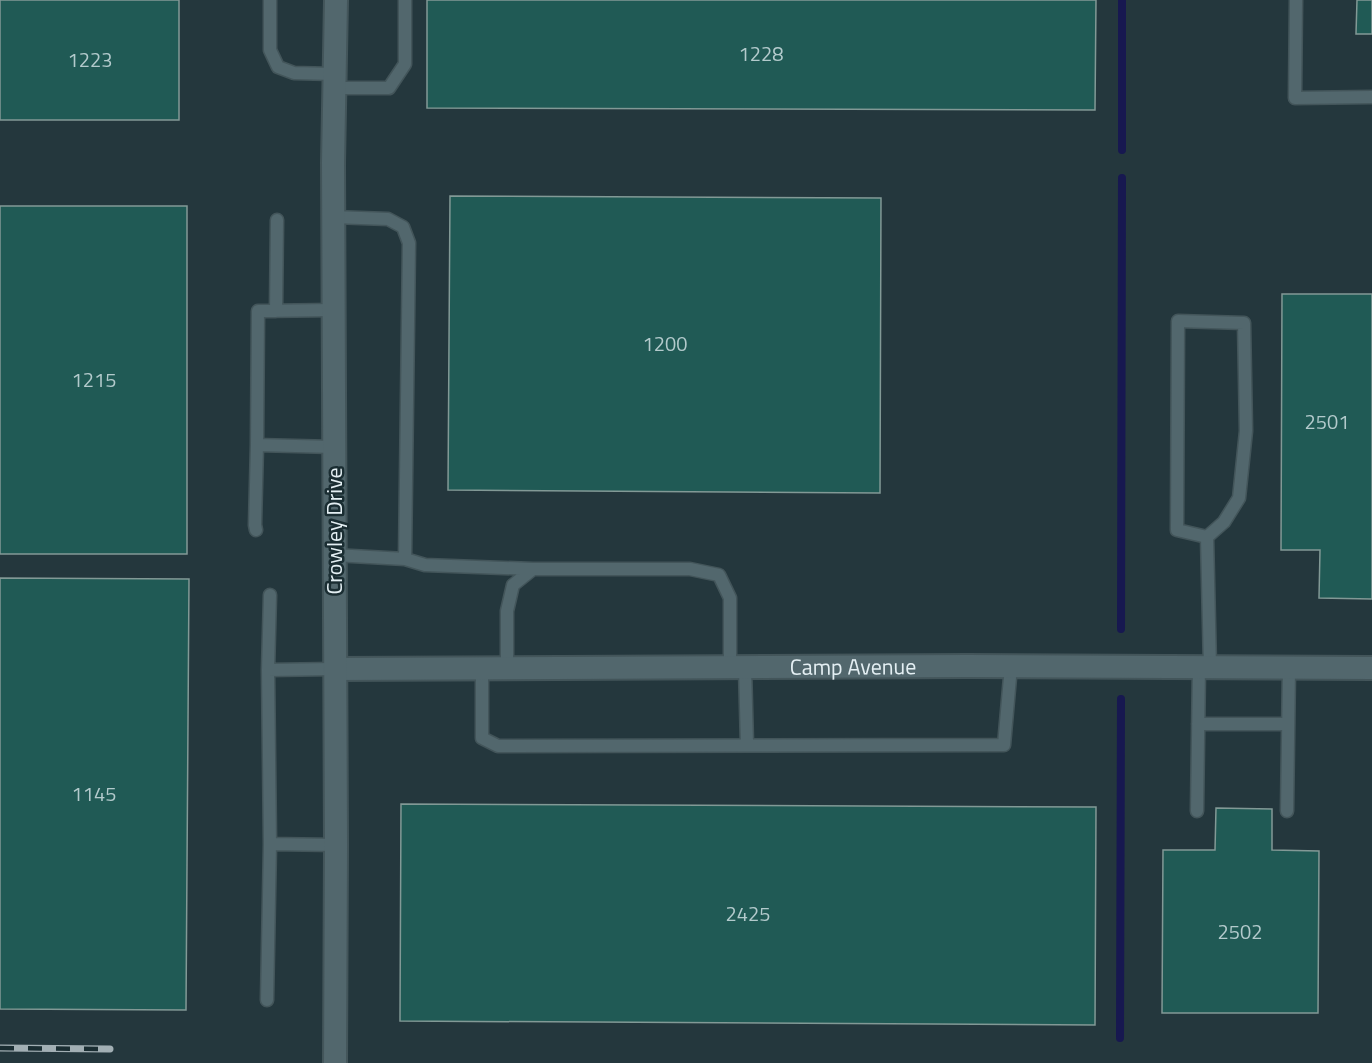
<svg xmlns="http://www.w3.org/2000/svg" width="1372" height="1063" font-family="'Titillium Web',sans-serif">
<style>
.lines{fill:none;stroke-linecap:round;stroke-linejoin:round}
.stream{stroke:#171850;stroke-width:8}
.building{fill:#205a55;stroke:#829996;stroke-width:1.5}
.service-casing{stroke:#43555a;stroke-width:15}
.minor-casing{stroke:#43555a;stroke-width:26}
.service{stroke:#52676d;stroke-width:12}
.minor{stroke:#52676d;stroke-width:22}
.rail-casing{stroke:#a2afb4;stroke-width:7}
.rail{stroke:#1a2d32;stroke-width:4.5;stroke-dasharray:14;stroke-linecap:butt}
.labels{text-anchor:middle;stroke-width:5;stroke-linejoin:round;paint-order:stroke}
.number-label{font-size:20px;fill:#b3cacc}
.street-label{font-size:22px;fill:#e4eff3;stroke:#1a2d32}
</style>
<rect width="100%" height="100%" fill="#24373d"/>
<g class="lines">
<path class="stream" d="M1122 150V0
M1121 629 1122 178
M1120 1038 1121 699"/>
</g>
<path class="building" d="M0 0H179V120H0Z
M427 0H1096L1095 110 427 108Z
M1357 0H1372V34H1356Z
M450 196 881 198 880 493 448 490Z
M0 206H187V554H0Z
M1282 294H1372V599L1319 598 1320 550H1281Z
M0 578 189 579 186 1010 0 1009Z
M401 804 1096 807 1095 1025 400 1021Z
M1216 808 1272 809V850L1319 851 1318 1013H1162L1163 850H1215Z"/>
<g class="lines">
<defs>
<path id="service" d="M270 0V50L278 67 294 73 334 74
M1296 0 1295 98 1372 97
M334 88H389L405 64V0
M333 217 388 219 403 227 409 243 405 559
M333 310 258 311 257 445 334 447
M276 311 277 220
M256 530 255 525 257 445
M1207 537 1177 530 1178 321 1244 323 1246 431 1239 498 1224 522 1207 537 1210 667
M334 555 405 559 425 565 533 569
M745 668 747 745
M334 669 268 670 270 844 336 845
M482 669V738L498 746 1004 745 1011 666
M507 669V611L513 585 533 569H690L719 575 730 598V668
M268 670 270 595
M1198 724H1288
M1197 811 1199 667
M1287 811 1289 668
M267 1000 270 844"/>
<g id="minor">
<path id="s1" d="M334 669 967 666 1372 668"/>
<path d="M335 1063 336 845 333 163 336 0"/>
</g>
</defs>
<use href="#service" class="service-casing"/>
<use href="#minor" class="minor-casing"/>
<use href="#service" class="service"/>
<use href="#minor" class="minor"/>
<defs>
<path id="rail" d="M0 1048 110 1049"/>
</defs>
<use href="#rail" class="rail-casing"/>
<use href="#rail" class="rail"/>
</g>
<g class="labels">
<g class="number-label">
<text x="761" y="61">1228</text>
<text x="90" y="67">1223</text>
<text x="665" y="351">1200</text>
<text x="94" y="387">1215</text>
<text x="1327" y="429">2501</text>
<text x="94" y="801">1145</text>
<text x="748" y="921">2425</text>
<text x="1240" y="939">2502</text>
</g>
<g class="street-label">
<text transform="translate(334 531) rotate(-90)" y="8">Crowley Drive</text>
<text dy="8" stroke="none"><textPath href="#s1" startOffset="519">Camp Avenue</textPath></text>
</g>
</g>
</svg>
